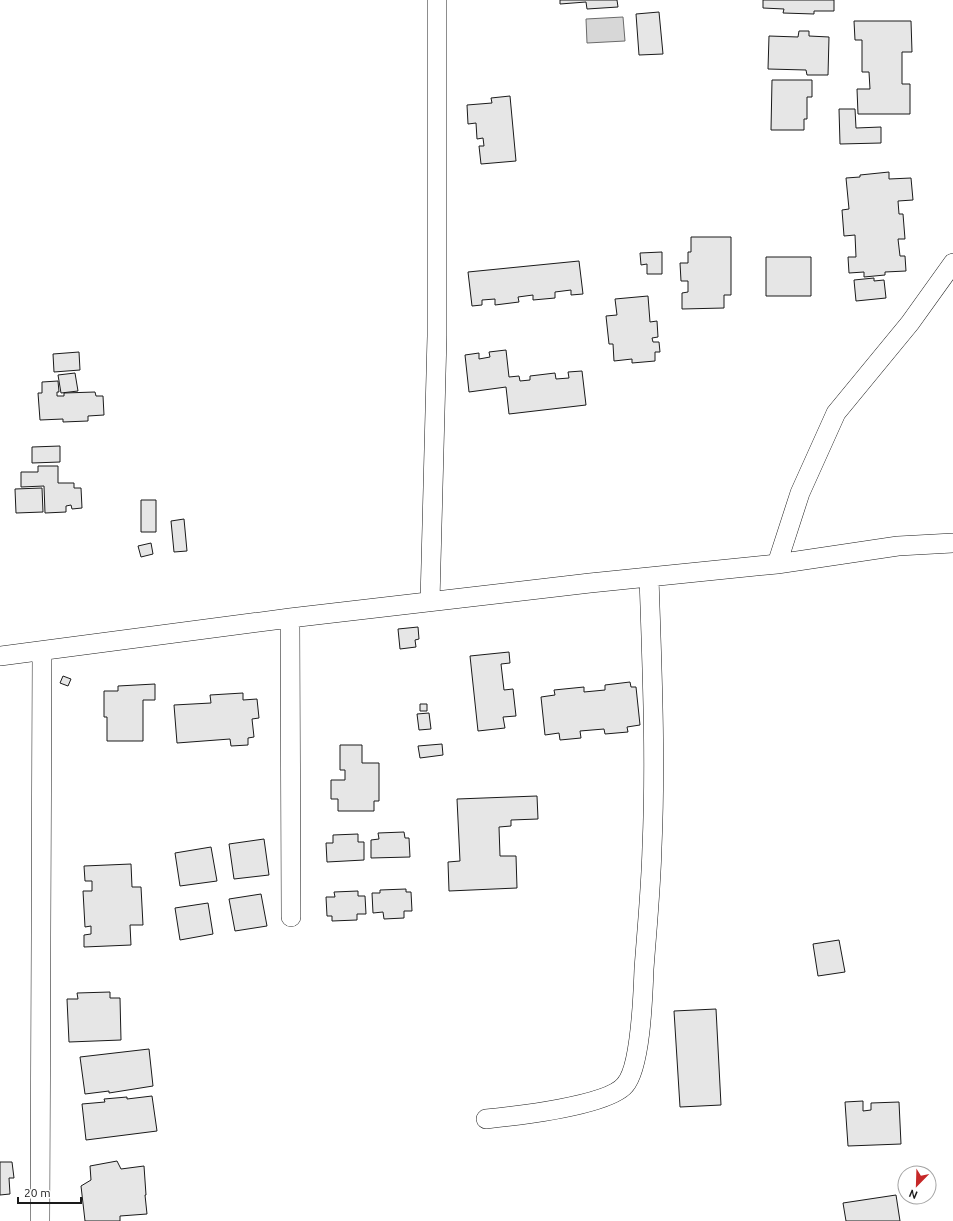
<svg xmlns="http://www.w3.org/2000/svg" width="953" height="1221" font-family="Ubuntu,sans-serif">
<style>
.water{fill:#d7d7d7;stroke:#6a6a6a}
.building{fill:#e6e6e6;stroke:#1a1a1a}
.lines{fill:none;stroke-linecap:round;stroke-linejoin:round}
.street-casing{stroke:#1a1a1a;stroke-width:20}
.street{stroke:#fff;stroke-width:19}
</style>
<rect width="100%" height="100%" fill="#fff"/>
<path class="water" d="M623 17 625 41 587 43 586 19Z"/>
<path class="building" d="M560 0H617L618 7 587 9 586 2 560 4Z
M763 0H834V11H814V14L783 13 784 9 763 8Z
M659 12 663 54 639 55 636 14Z
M854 21H911L912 52H902V84H910V114H858L857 89H870L869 72H862V40H855Z
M799 31H809V36L829 37 828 75H807L806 70 768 69 769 36 798 37Z
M772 80H812V97H807V119H804V130H771Z
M510 96 516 161 481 164 479 146H484L483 138 477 139 476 123 468 124 467 105 492 103 491 98Z
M839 109H855L856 128 881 127V143L840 144Z
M889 172V179L911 178 913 200 898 201 899 214H903L905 239H898L900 256H905L906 271 885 272V275L864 277V272L849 273 848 257H856L855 235 844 236 842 210 849 209 846 178 860 177V175Z
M691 237H731V295H724V308L682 309V293L688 292V281H681L680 263H688V252H691Z
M662 252V274H647V264L641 265 640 253Z
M766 257H811V296H766Z
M579 261 583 294 571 295V290L555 292V298L533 300V295L518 297 519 302 495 305V299L482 300V305L472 306 468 272Z
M874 278V281L884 280 886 298 856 301 854 280Z
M648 296 650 322 657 321 658 337 652 338 653 342H659L660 352H655V361L632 363V359L614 361 613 344H609L606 316 617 315 615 299Z
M506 350 509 377 519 376 520 381 530 380V376L555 373 556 379 569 378 568 372 582 371 586 405 509 414 506 387 469 392 465 355 479 353V359L490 357 489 352Z
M79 352 80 370 54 372 53 354Z
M75 373 78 391 61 393 58 375Z
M58 381 59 392H57V396H64V393L95 392 96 396H103L104 415 88 416V421L63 422V419L40 420 38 393H42V382Z
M60 446V462L32 463V447Z
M38 466H58V483H74V488H81L82 508 72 509 71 505 66 506V512L45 513 44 486 21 487V472H38Z
M42 488 43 512 16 513 15 489Z
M141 500H156V532H141Z
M184 519 187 551 174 552 171 521Z
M151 543 153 554 141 557 138 546Z
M418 627 419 639 415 640 416 647 400 649 398 629Z
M509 652 510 663 501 664 504 690 513 689 516 716 503 717 505 728 478 731 470 656Z
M63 676 71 679 68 686 60 683Z
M630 682 631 687H636L640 725 627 727 628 732 605 734 604 729 580 731 581 738 560 740 559 733 545 735 541 697 555 695 554 690 584 687V692L605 690V685Z
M155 684V700H143V741H107V717H104V691H118V686Z
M243 693V700L257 699 259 718 252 719 254 737 248 738V745L231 746 230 739 177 743 174 705 211 703 210 695Z
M420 704H427V711H420Z
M429 713 431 729 419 730 417 714Z
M442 744 443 755 420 758 418 746Z
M340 745H362V763H379V801H374V811H338V799H331V780H345V770H340Z
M537 796 538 819 511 820V826L499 827 500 856H516L517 888 449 891 448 862 460 861 457 799Z
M404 832 405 838H409L410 857 371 858V840L379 839 378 833Z
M358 834V842H364V860L327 862 326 843H333V835Z
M264 839 269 875 234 879 229 844Z
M211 847 217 881 180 886 175 853Z
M131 864 132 887H141L143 925H130L131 945 84 947V935L91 934V926L85 927 83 891H92V881H85L84 866Z
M406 889V892H411L412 911H404V918L384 919 383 912 373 913 372 893H380V890Z
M358 891V896H365L366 914H357V920L332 921V916H327L326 897H335L334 892Z
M261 894 267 926 235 931 229 899Z
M208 903 213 934 180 940 175 908Z
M839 940 845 972 818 976 813 944Z
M110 992V998H120L121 1040 69 1042 67 999H78L77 993Z
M716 1009 721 1105 680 1107 674 1011Z
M149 1049 153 1086 109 1093V1091L85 1094 80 1057Z
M152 1096 157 1131 86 1140 82 1104 105 1102 104 1099 127 1097V1099Z
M863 1101V1111L871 1110V1103L899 1102 901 1144 848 1146 845 1102Z
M117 1161 121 1169 144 1166 146 1195H145L147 1214 120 1216V1221H85L81 1186 91 1180 90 1166Z
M0 1162H12L14 1178H9L10 1194 0 1195Z
M896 1195 900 1221H846L843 1203Z"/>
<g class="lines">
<defs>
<path id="street" d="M777 564 800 493 836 413 910 323 953 263
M430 601 437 336V0
M290 618 291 917
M0 656 290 618 590 583 777 564 898 546 953 543
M486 1119C515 1116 608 1106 625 1085 641 1067 643 994 644 969 647 928 651 888 652 847 656 757 652 667 649 577
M40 1221 42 652"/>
</defs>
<use href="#street" class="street-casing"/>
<use href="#street" class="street"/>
</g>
<g transform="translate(917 1185) rotate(203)"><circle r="19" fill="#ffffff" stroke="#a3a3a3"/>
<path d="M0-3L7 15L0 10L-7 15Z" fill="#c62828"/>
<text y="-6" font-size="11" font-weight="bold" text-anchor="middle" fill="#1a1a1a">N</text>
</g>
<path d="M18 1197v6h63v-6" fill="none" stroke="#1a1a1a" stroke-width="2"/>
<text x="24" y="1197" font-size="12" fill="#1a1a1a" stroke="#ffffff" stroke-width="3" paint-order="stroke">20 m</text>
</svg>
